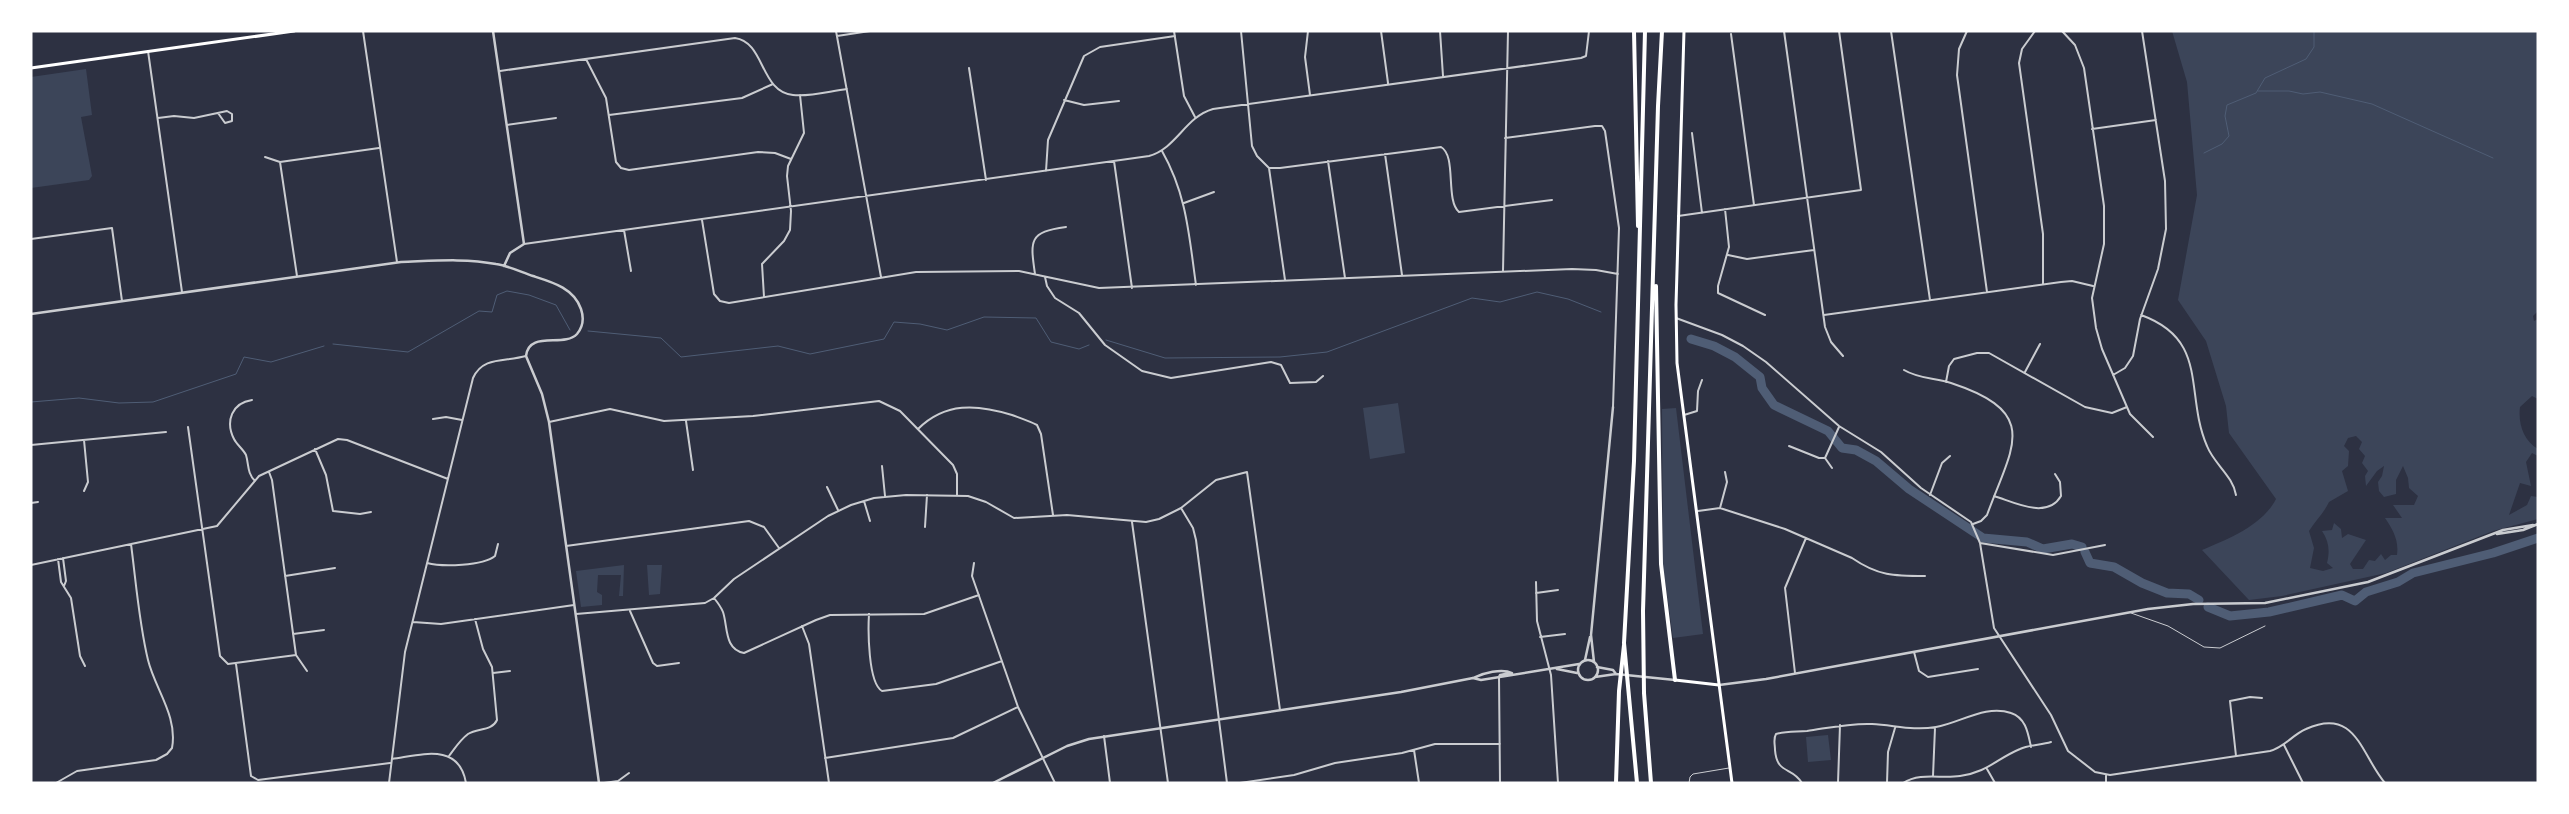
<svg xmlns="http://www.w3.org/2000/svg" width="2569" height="814" font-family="Karla,sans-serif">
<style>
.green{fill:#3c4559;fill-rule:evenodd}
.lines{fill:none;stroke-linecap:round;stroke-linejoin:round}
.stream{stroke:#4f5d75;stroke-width:1}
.river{stroke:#4f5d75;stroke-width:9}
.service{stroke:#caccd0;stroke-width:1}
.minor{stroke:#caccd0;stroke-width:2}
.tertiary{stroke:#caccd0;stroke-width:2.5}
.secondary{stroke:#fff;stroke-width:3}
.primary{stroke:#fff;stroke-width:3}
.motorway{stroke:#fff;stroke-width:4}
</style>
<rect width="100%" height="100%" fill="#2d3142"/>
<path class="green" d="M2172 31H2538V311L2533 316 2534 321 2538 319V399L2532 396 2520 407C2518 423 2523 440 2538 449V456L2532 453 2526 462 2531 486 2520 483 2509 515 2527 505 2531 496 2538 497V519L2493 531 2386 573 2282 596 2249 600 2202 550C2228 539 2262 526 2276 499L2229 433 2226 406 2206 341 2178 300 2197 195 2187 82ZM2356 436 2362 442 2359 449 2365 456 2362 463 2368 471 2365 476 2366 486 2377 471 2384 466 2382 476 2378 482 2379 491 2384 497 2396 494V480L2403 466 2408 478 2409 488 2418 496 2414 505H2393L2402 518H2385C2393 530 2399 540 2397 555H2391L2385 560 2381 554 2375 561 2369 560 2363 569H2353L2350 564 2366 540 2348 534 2342 538 2341 529 2334 523 2332 530 2322 531C2329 541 2330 551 2327 563L2333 568 2323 571 2310 568 2314 548 2309 531C2315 521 2324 513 2329 502L2348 491 2342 471 2348 466 2349 451 2344 446 2348 438Z
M86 69 92 115 81 117 92 176 89 180 31 188V77Z
M1398 403 1405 453 1370 459 1363 408Z
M1676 408 1703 634 1673 638 1663 565 1662 409Z
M624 565 623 596H619L621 575H598L597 592 602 595V605L581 607 576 571Z
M647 565H662L660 594 649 595Z
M1828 735 1831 760 1808 762 1806 737Z"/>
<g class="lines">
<path class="stream" d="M2258 91H2289L2303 94 2320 92 2372 104 2493 158
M2204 153 2222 144 2229 136 2225 116 2227 105 2256 93 2265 78 2306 59 2314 47V31
M588 331 661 338 681 357 778 346 810 354 884 339 894 322 920 324 947 330 984 317 1036 318 1051 342 1079 349 1089 345
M1106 340 1165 358 1280 357 1327 352 1472 298 1500 302 1537 292 1568 299 1601 312
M333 344 408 352 479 311 492 312 497 295 507 291 529 295 556 305 570 330
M31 402 79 398 119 403 153 402 236 374 244 357 271 362 324 346"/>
<path class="river" d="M1691 339 1714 346 1735 357 1760 377 1762 388 1774 405 1828 431 1842 448 1856 450 1876 461 1909 489 1983 538 2027 542 2043 549 2072 544 2082 547
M2085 552 2090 563 2114 567 2142 583 2167 593 2189 594 2199 600
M2208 607 2230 616 2269 612 2342 595 2355 601 2366 592 2398 582 2413 573 2493 553 2538 538"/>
<path class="service" d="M2131 613 2168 626 2204 647 2220 648 2265 626
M1689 783 1690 777 1693 774 1729 768"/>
<path class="minor" d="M363 31 397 262
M836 31 881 277
M1174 31 1184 96 1195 117
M1241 31 1252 146 1257 156 1269 168 1285 280
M1308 31 1305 57 1310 95
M1381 31 1388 83
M1440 31 1443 76
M1784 31 1825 327 1831 342 1843 356
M1891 31 1930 300
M1967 31 1959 49 1957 75 1987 292
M2035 31 2022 49 2019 63 2043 234V284
M2062 31 2075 45 2084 68 2104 206V244L2092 298 2096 328 2102 349 2130 414 2153 437
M1731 34 1754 205
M837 36 870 31
M148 51 182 292
M586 59 606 98 616 162 621 168 629 170 758 152 775 153 791 159
M969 68 986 180
M500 71 735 38C765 42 760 92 793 95 810 97 830 91 847 89
M1064 100 1084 105 1119 101
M609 115 742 98 773 84
M158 118 174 116 194 118 227 111 232 114V121L225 123 218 113
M507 125 556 118
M2092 129 2156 120
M1692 133 1702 213
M1505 138 1595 126H1602L1605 131 1619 228 1613 407
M1162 151C1187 195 1189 236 1196 285
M1385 154 1402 275
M265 157 280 162 379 148
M1114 161 1132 288
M1328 161 1345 278
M280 162 297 276
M1269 168H1280L1441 147C1457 156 1445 200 1459 212L1552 200
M1046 171 1048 140 1084 56 1100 47 1175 36
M1184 203 1214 192
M1725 209 1729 247 1718 286V293L1765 315
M1678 216 1861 190 1839 31
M702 220 714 294 720 301 729 303 916 272 1019 271 1099 288 1572 269 1596 270 1618 274
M624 230 631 271
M31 239 112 228 122 301
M524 244 1149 156C1177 148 1185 117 1213 109L1581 58 1586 56 1589 31
M1728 255 1747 259 1814 250
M1503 271 1508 31
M1035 274C1030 240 1029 232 1066 227
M1045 277 1047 286 1055 298 1079 313 1105 345 1142 371 1171 378 1271 362 1281 365 1290 383 1316 382 1323 376
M764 297 762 264 784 241 790 230 791 211 787 176 788 166 804 133 800 95
M1824 315 2061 282 2072 281 2093 286
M2141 315C2210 340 2184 393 2207 446 2214 464 2233 476 2236 495
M1676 318 1722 335 1743 346 1766 362 1839 426 1881 452 1921 488 1971 522 1980 543 1994 628 2051 715 2068 751 2095 772 2110 775 2270 751C2285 747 2292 735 2306 729 2356 706 2361 755 2385 783
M1904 370C1919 379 1935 378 1951 383 2042 413 2012 446 1987 515L1981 521 1973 524
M2025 372 2040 344
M2113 375 2125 368 2133 356 2140 319 2158 269 2166 229 2165 181 2142 31
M1946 382 1949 366 1954 359 1977 353H1989L2085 407 2112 413 2127 407
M252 400C232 403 225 421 234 439 237 445 243 449 246 455 249 465 247 473 255 481
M1684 415 1697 411 1698 391 1702 380
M433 419 446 417 462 420
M686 421 693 470
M549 422 610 409 664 421 753 416 879 401 900 411 953 465 957 474V496
M188 427 220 656 228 664 296 655
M918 429C945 402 977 404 1012 415 1020 418 1029 421 1037 425L1041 434 1053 515
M31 445 166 432
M1789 446 1819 458H1825L1839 427
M315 449 326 475 333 511 360 514 371 512
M1825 458 1832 468
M882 466 885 496
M269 472 272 480 296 655
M827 487 838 510
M84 491 88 482 84 440
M1930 495 1942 463 1950 456
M1994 496C2014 502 2047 520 2061 496L2060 482 2055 474
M864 501 870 521
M31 503 38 502
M1181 508 1193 528 1196 540 1227 783
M1720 508 1727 482 1725 472
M1698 511 1720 508 1785 529 1852 558C1878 576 1894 576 1925 576
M1132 522 1168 783
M925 527 927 495
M1980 543 2053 555 2105 545
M566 546 749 521 764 527 779 548
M63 558 66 581 64 586
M58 559 61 582 71 598 80 656 85 666
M427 563C442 567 483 566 495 556L498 544
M974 563 972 576 1018 707 1055 783
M31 565 217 526 259 476 338 439 347 440 448 479
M285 576 335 568
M1536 582 1537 621 1551 675 1558 783
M1536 593 1558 590
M714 598C718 603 721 607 723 612 728 627 724 649 744 653L816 620 830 615 924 614 979 595
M630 611 653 663 657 666 679 663
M576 614 705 603 714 598 734 579 828 516 851 505 874 498 906 495 968 496 986 502 1014 518 1067 515 1146 522 1159 519 1181 508 1216 480 1247 472 1280 710
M869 614C868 630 868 683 882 691L936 684 1002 661
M413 622 441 624 574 605
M802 626 809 644 829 783
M293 634 324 630
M1540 637 1565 634
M1914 652 1919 671 1928 677 1978 669
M296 655 307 671
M236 664 251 776 258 780 390 763
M493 673 510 671
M1795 673 1785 588 1806 538
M1499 677 1500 783
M1104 736 1110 783
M2284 745 2303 783
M1414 750 1419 783
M449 756C455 748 460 740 468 734 478 728 492 731 497 720L492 667 483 649 475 619
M2236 756 2230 701 2250 697 2262 698
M825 758 953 738 1018 707
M392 759C421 755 459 742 466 783
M1987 769 1995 783
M1933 776 1935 728
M56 783 77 771 156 760 167 754 172 748C178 716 155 689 148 660 139 623 136 582 131 544
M389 783 405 652 473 378C483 356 505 362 526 356
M604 783 618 781 629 773
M1240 783 1294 775 1335 763 1402 753 1435 744H1500
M1802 783C1792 766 1777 775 1775 750 1775 744 1773 739 1776 734 1786 731 1797 732 1807 731 1828 728 1849 723 1872 724 1894 725 1913 731 1936 727 1960 723 1986 704 2011 713 2026 718 2028 733 2031 747
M1838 783 1840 725
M1859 783H1884
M1887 783 1888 752 1895 728
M1903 783C1921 772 1940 779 1960 776 1988 772 1996 759 2020 749 2029 745 2041 745 2051 742
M2106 783V775"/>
<path class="tertiary" d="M493 31 524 244 510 253 504 266
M31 314 401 262C432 261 465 258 496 264 509 266 521 272 533 276 552 282 574 288 581 309 584 318 583 327 577 334 564 348 529 330 526 356L542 394 549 422 599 783
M2497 534 2523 530 2538 524
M1585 660 1590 637
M1578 670a10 10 0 1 1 20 0a10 10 0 1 1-20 0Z
M1594 662 1591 635 1613 407
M1597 667 1613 670 1616 674
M1557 669 1577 673
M1499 677 1500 675 1511 673
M1595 677 1616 674 1675 680
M1473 678 1481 680 1579 664
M1719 685 1766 679 2148 609 2193 604 2265 603 2368 582 2503 530 2533 525
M993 783 1067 746 1089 739 1401 692 1473 678C1483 673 1502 668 1512 673"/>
<path class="secondary" d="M1675 680 1719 685"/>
<path class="primary" d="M1684 31 1676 305 1677 363 1732 783
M31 68 294 31"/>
<path class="motorway" d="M1634 31 1638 226
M1656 286 1661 564 1675 680
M1616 783 1619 691 1624 645
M1637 783 1624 643 1634 461 1645 31
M1651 783 1644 693 1643 611 1658 106 1662 31"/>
</g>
<rect width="2569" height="814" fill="none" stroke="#ffffff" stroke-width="65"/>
</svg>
